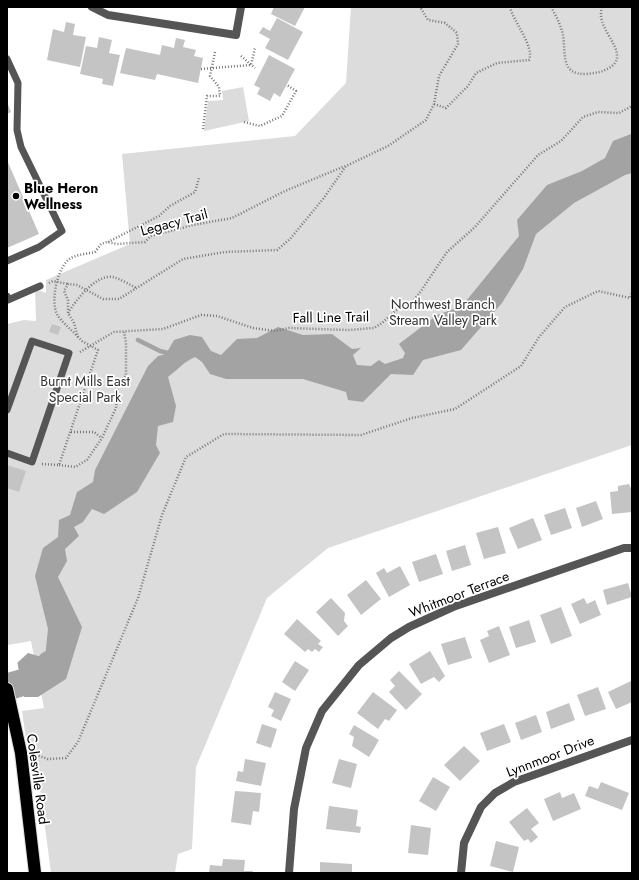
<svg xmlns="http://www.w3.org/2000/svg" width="639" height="880" font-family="Jost,sans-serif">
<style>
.green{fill:#dcdcdc}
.water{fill:#a3a3a3}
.pier{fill:#fff}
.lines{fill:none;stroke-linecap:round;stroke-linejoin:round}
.stream{stroke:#a3a3a3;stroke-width:4.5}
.river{stroke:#a3a3a3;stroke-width:27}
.building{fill:#c4c4c4}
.highway-casing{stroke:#dbdbdb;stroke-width:14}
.path{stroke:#777;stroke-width:2.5;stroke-dasharray:1 2;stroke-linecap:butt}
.lane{stroke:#555;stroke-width:7}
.street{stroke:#555;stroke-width:8}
.highway{stroke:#000;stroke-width:12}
.poi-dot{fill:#000;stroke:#fff;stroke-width:1.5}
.labels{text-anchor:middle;stroke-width:3.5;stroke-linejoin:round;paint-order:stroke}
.poi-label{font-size:14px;font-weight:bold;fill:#000;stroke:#fff;text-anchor:start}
.street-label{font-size:14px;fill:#000;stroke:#fff}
.park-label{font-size:14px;fill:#333;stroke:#fff}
</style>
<rect width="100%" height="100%" fill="#fff"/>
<path class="green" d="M351 7H632V445L328 548 267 598 196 767 192 849 178 854 175 873H51L36 758 29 760 22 711 44 708 31 641 8 645 7 641V324L24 320 36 321 35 289 46 293V280L130 244 122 154 295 136 346 83Z
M243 87 249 121 204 131 208 101 223 100 222 91Z"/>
<path class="water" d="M631 134 632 173 625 175 574 203 536 234 523 269 502 303 461 350 423 360 413 375 391 374 363 402 348 400 346 392 303 379H226L210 374 202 362 195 357C182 363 179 369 168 377L176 406 173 422 158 426 156 445 160 453 137 492 104 514 92 509 83 522 74 527 79 536 65 549 67 561 58 577 82 627 66 679 38 697H24L17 663 28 653 45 658 48 629 35 576 43 548 58 537 59 520 70 515 77 492 93 482 95 470 148 366 158 356 166 354 174 340 190 335 202 337 211 351 221 355 237 339 257 338 278 327 303 335 332 334 352 349 361 348 353 355 357 365 371 366 379 360 385 364 403 358 405 353 399 344 437 315 462 306 519 236 517 220 547 185 582 171 605 158 613 141Z"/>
<path class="pier" d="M17 661 24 697 25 699 22 697 15 664Z"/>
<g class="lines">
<path class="stream" d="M138 340 160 351 172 354"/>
<path class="river" d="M7 687 38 678 50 669V664"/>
</g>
<path class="building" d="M274 7H305L295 26 271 14Z
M277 18 303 32 288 60 265 48 270 39 259 33 263 27 270 31Z
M66 22 75 24 73 35 86 37 80 67 47 60 53 29 64 32Z
M99 37 112 40 109 53 120 55 113 86 102 84 103 79 80 74 86 46 97 48Z
M176 38 185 40 183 47 196 50 194 56 203 58 198 83 157 74 155 80 120 73 126 48 160 55 162 45 174 48Z
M269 55 295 69 280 97 274 93 270 101 257 94 260 88 254 85Z
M7 102 11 112 7 114Z
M7 160 39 234 7 248Z
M52 324 61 327 58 335 49 332Z
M7 465 26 471 19 492 7 488Z
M629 484 632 491V512L612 514 610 492 618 491V486Z
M596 501 603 519 582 527 576 508Z
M565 508 572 528 551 535 544 515Z
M533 518 542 540 518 549 509 528Z
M498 527 506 553 484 559 476 533Z
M465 545 471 565 452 571 446 551Z
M436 554 443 574 419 582 412 562Z
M400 566 410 585 389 597 376 573 384 568 387 573Z
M366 580 381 599 361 615 347 595Z
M628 583 632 597 607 605 603 590Z
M331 598 345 613 344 621 348 626 338 636 316 612Z
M584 598 587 604 595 600 601 615 580 624 571 604Z
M561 607 572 636 551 644 540 615Z
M297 619 321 641 318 644 323 647 319 652 315 649 312 652 308 649 305 652 284 634Z
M529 620 536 642 516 648 509 627Z
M499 626 510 655 489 663 480 640 489 636 487 631Z
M465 637 472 658 448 665 441 644Z
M430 651 445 676 439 682 434 677 421 684 409 664Z
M295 661 309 670 295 691 282 682Z
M399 671 422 694 406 710 389 692 395 686 390 680Z
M631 681 632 702 616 709 608 692Z
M598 687 606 709 585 716 577 695Z
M275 692 291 699 281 721 271 716 274 710 268 707Z
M373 692 397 710 389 721 385 719 378 729 357 713Z
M569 703 575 720 551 729 546 712Z
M536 715 542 732 521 740 515 723Z
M262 724 277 729 271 748 256 743Z
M504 724 511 742 487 751 480 733Z
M354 725 379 740 369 757 352 746 354 737 349 734Z
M464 746 480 761 460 781 444 765Z
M245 759 266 763 261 786 236 781 238 771 243 772Z
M339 759 357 764 351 788 332 783Z
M433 777 450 787 436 811 419 801Z
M601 782 629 793 622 810 585 796 589 786 598 789Z
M235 791 261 793 259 812 253 811 251 825 231 822Z
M560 792 562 798 574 793 581 809 553 821 544 799Z
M329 806 358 810 356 826 361 827 360 833 326 829Z
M527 808 539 823 531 829 538 837 531 843 528 839 524 841 509 822Z
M411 825 431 828 428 855 408 853Z
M496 841 519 847 513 872 490 866Z
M223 859 245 860 244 871H253L252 873H209L210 865 222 866Z
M320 862 352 864V873H320Z"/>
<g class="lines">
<defs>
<path id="highway" d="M7 689 21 753 35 873"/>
</defs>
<use href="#highway" class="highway-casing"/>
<path class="path" d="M551 7C556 16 561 25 563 35 566 53 560 75 586 74 593 73 600 73 607 69 612 67 618 62 617 55 617 42 596 25 602 7
M241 56 255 68
M201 69 251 65 255 48
M434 104 446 108 468 86 476 73 497 63 529 60C535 47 513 21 510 7
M244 122 260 126 282 116 296 91 287 85
M203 129 207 96H220L219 87 210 76 215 52
M108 242 159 216 170 206 195 192 199 178
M49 283 53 281 68 284
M68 313C76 300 96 274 113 277 120 279 129 284 136 288
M78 337C72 330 61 322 57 314 50 300 58 265 71 258 79 254 87 254 95 252L101 244 107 242 117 244 145 242 151 236 193 225 232 218 285 191 345 166
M80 352 114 332 163 329 201 315 217 316 253 328 275 331 289 328 348 330 374 328 382 323 395 311 413 301 421 291 447 252 475 227 538 155 561 141 583 117 598 112 619 113 632 106
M71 432H94L102 438
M42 464 59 465 98 350 82 341 78 337 74 323 68 313V300L64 291 68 284 77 285 103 299H119L183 259 225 252 277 250 290 239 323 199 346 166 388 146 426 120 434 104 439 76 458 44 457 33 445 23 428 20 420 7
M59 465 75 467 87 460 102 438 116 408 118 386 126 375V343L124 332
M33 754 48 759 66 758 78 742 138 598 162 515 186 457 224 434 361 435 412 418 455 409 521 366 539 337 565 307 598 291 630 298 632 293"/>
<path class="lane" d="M7 59 18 83 17 130 21 147 62 231 39 247 7 261
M7 296 8 300 40 286
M7 410 32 341 69 353 32 462 7 453"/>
<path class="street" d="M92 7 108 15 236 35 241 7
M289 873 294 809 306 748 322 711 359 665 391 638 409 627 453 607 624 548H632
M461 873 464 843 481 807 495 793 514 782 632 740"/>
<use href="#highway" class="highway"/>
</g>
<circle class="poi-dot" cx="16" cy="196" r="4"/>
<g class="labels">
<g class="poi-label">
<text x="24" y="193">Blue Heron<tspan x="24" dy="16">Wellness</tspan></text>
</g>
<g class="street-label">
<text transform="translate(174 222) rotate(-15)" y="5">Legacy Trail</text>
<text transform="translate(331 317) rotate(-1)" y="5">Fall Line Trail</text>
<text transform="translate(459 594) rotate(-21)" y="5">Whitmoor Terrace</text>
<text transform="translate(550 756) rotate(-21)" y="5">Lynnmoor Drive</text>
<text transform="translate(38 779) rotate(82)" y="5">Colesville Road</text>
</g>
<g class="park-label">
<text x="443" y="309">Northwest Branch<tspan x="443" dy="16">Stream Valley Park</tspan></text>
<text x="85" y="386">Burnt Mills East<tspan x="85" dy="16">Special Park</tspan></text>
</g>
</g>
<rect width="639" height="880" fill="none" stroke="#000000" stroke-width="16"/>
</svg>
